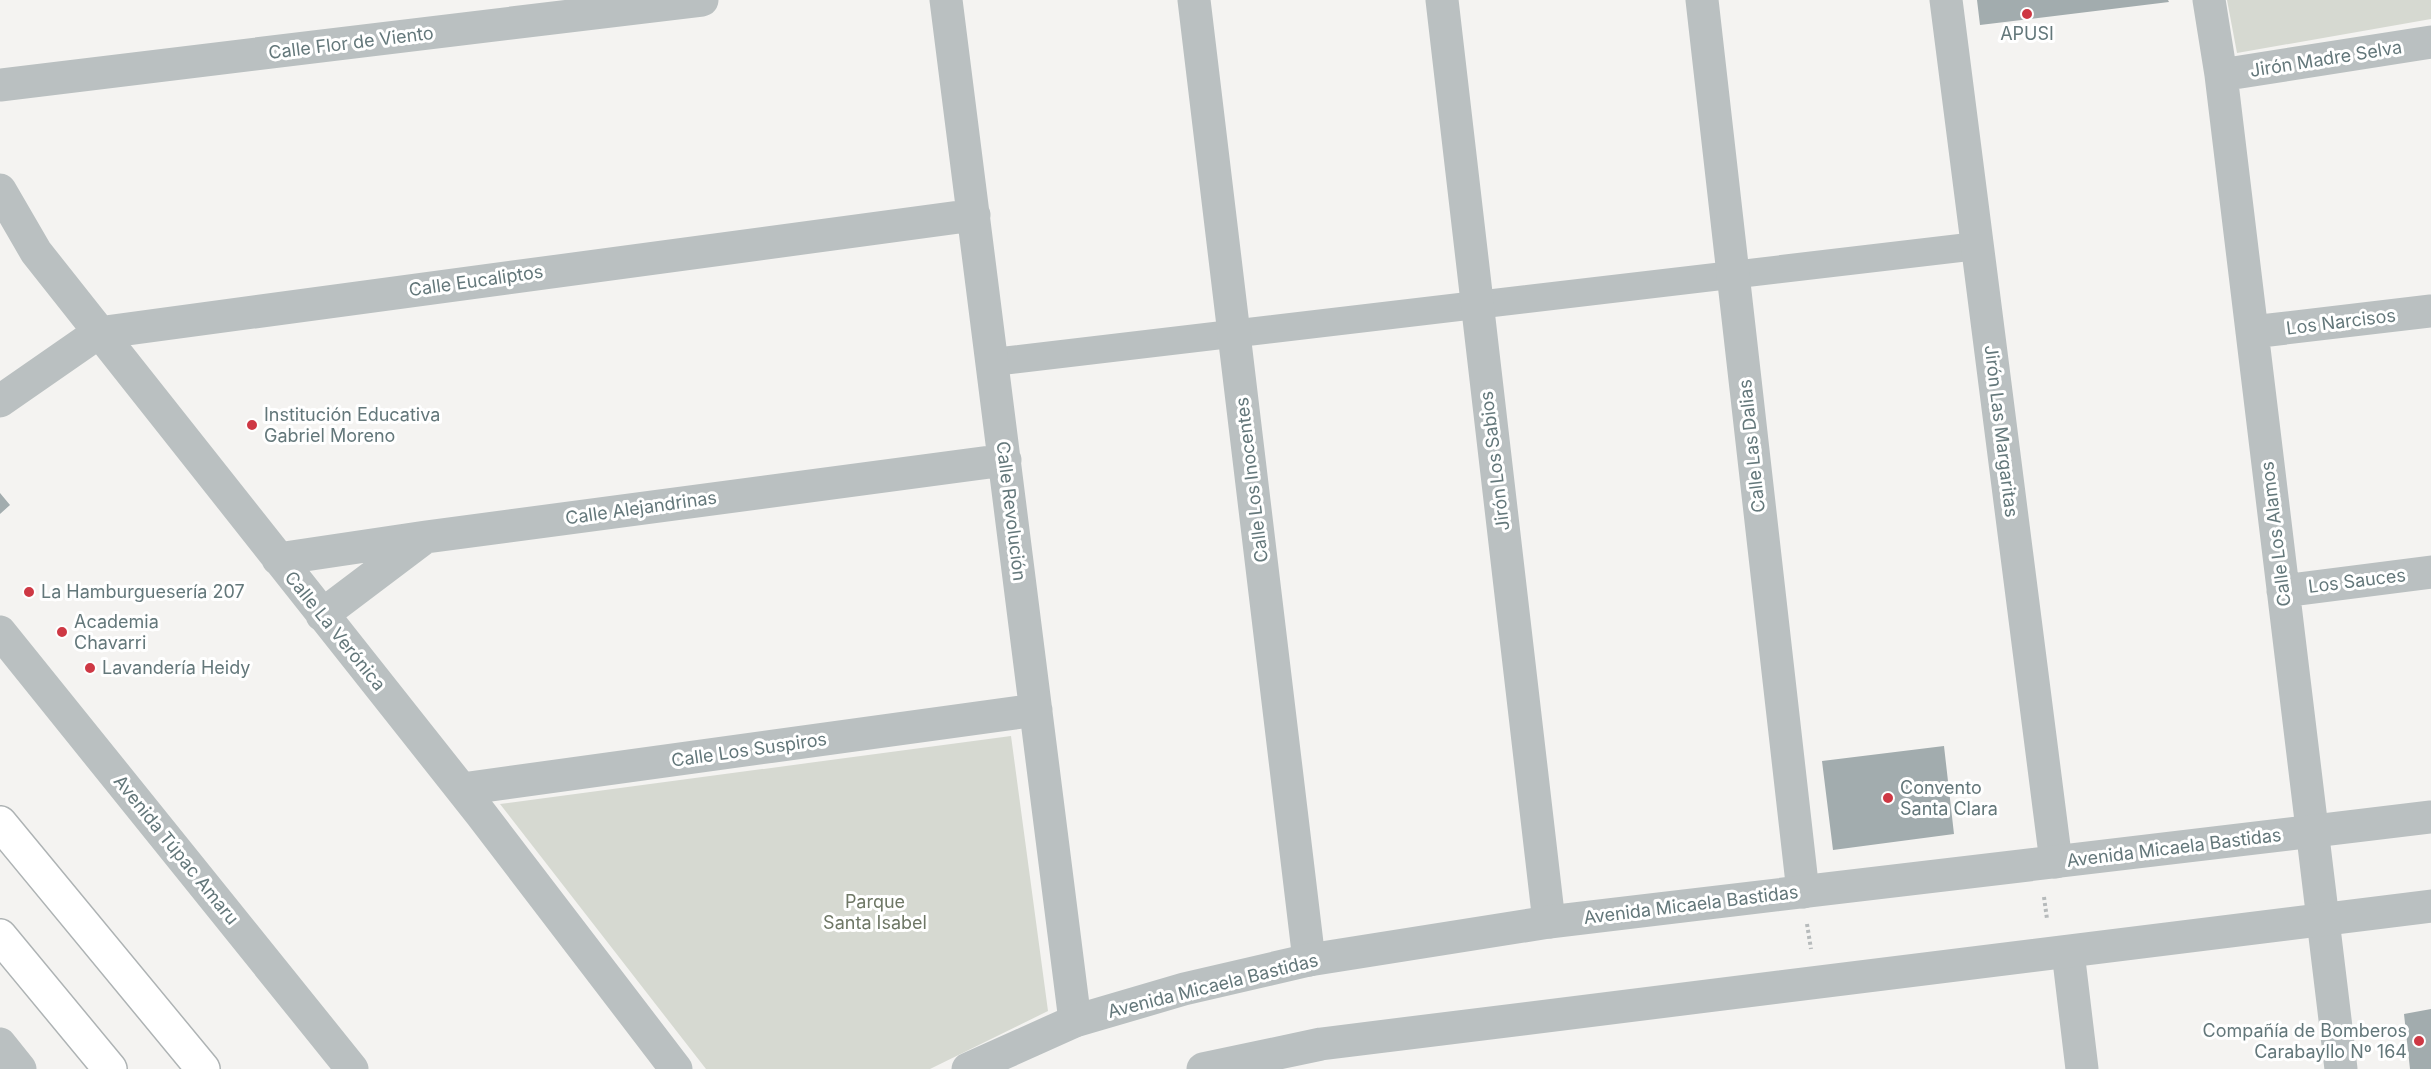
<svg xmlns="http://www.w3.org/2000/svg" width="2431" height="1069" font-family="Inter,sans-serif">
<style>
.green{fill:#d6d9d1}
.building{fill:#a2acae}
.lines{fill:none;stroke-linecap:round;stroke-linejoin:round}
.trunk-casing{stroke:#aeb3b4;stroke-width:36}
.path{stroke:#b6babb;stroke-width:4;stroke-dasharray:3 3;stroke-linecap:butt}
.pedestrian{stroke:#bac0c1;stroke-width:28}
.minor{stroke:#bac0c1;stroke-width:33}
.tertiary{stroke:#bac0c1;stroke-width:33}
.trunk{stroke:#fff;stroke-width:33}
.poi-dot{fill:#ce3844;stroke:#fff;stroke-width:2}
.labels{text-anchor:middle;stroke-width:6;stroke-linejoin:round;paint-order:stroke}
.poi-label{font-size:18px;fill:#63777a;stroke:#fff;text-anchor:start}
.street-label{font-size:18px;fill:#63777a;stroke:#fff}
.park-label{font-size:18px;fill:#6e7765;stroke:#fff}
</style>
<rect width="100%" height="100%" fill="#f4f3f1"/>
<path class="green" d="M2227 0H2431V19L2237 53Z
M1011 736 1048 1011 930 1069H706L500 804Z"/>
<path class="building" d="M1977 0H2168L2169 2 1980 25Z
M0 493 10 505 0 514Z
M1944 746 1954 834 1833 850 1822 761Z
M2431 1009V1069H2410L2404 1014Z"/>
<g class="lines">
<defs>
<path id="trunk" d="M0 823 203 1069
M0 936 110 1069"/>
</defs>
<use href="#trunk" class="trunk-casing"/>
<path class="path" d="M2044 897 2047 919
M1807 924 1811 949"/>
<path class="pedestrian" d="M993 362 1977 246"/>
<path class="minor" d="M946 0 1075 1021
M1194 0 1309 960
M1442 0 1549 922
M1702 0 1803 892
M1946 0 2056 862
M2209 0 2221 75 2341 1069
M2221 75 2431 42
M0 85 702 0
M0 190 36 252 481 814 676 1069
M2252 332 2431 311
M0 401 98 333 974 215
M278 559 426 537 1005 460
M2283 591 2431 572
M322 615 424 538
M0 632 352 1069
M462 789 1036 710
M2068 952 2082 1069
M0 1044 20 1069"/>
<path class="tertiary" d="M968 1069 1075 1021 1184 989 1309 960 1549 922 2431 817
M1203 1069 1321 1044 2431 906"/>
<use href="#trunk" class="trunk"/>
</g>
<g class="poi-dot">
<circle cx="2027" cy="14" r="6"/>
<circle cx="252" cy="425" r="6"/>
<circle cx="29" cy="592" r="6"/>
<circle cx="62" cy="632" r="6"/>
<circle cx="90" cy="668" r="6"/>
<circle cx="1888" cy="798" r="6"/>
<circle cx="2419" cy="1041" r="6"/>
</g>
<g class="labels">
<g class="poi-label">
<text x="2027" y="40" text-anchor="middle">APUSI</text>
<text x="264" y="421">Institución Educativa<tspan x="264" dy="21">Gabriel Moreno</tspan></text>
<text x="41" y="598">La Hamburguesería 207</text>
<text x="74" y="628">Academia<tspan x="74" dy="21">Chavarri</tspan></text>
<text x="102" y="674">Lavandería Heidy</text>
<text x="1900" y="794">Convento<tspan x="1900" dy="21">Santa Clara</tspan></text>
<text x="2407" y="1037" text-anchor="end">Compañía de Bomberos<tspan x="2407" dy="21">Carabayllo Nº 164</tspan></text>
</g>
<g class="street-label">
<text transform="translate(351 43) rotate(-7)" y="6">Calle Flor de Viento</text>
<text transform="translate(2326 59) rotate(-9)" y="6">Jirón Madre Selva</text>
<text transform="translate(476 281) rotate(-8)" y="6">Calle Eucaliptos</text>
<text transform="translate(2341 322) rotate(-7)" y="6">Los Narcisos</text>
<text transform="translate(2001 431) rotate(83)" y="6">Jirón Las Margaritas</text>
<text transform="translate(1752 446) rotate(-96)" y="6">Calle Las Dalias</text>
<text transform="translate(1495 461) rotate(-97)" y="6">Jirón Los Sabios</text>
<text transform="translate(1252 480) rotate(-97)" y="6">Calle Los Inocentes</text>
<text transform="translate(641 508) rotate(-8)" y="6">Calle Alejandrinas</text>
<text transform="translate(1011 511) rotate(83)" y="6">Calle Revolución</text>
<text transform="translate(2276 534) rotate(-97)" y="6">Calle Los Alamos</text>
<text transform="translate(2357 581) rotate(-7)" y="6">Los Sauces</text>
<text transform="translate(335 631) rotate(51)" y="6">Calle La Verónica</text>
<text transform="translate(749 750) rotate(-8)" y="6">Calle Los Suspiros</text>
<text transform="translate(2174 848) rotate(-7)" y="6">Avenida Micaela Bastidas</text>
<text transform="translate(176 850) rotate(51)" y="6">Avenida Túpac Amaru</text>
<text transform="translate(1691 905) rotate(-7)" y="6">Avenida Micaela Bastidas</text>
<text transform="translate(1213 986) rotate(-14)" y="6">Avenida Micaela Bastidas</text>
</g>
<g class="park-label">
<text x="875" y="908">Parque<tspan x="875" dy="21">Santa Isabel</tspan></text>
</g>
</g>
</svg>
